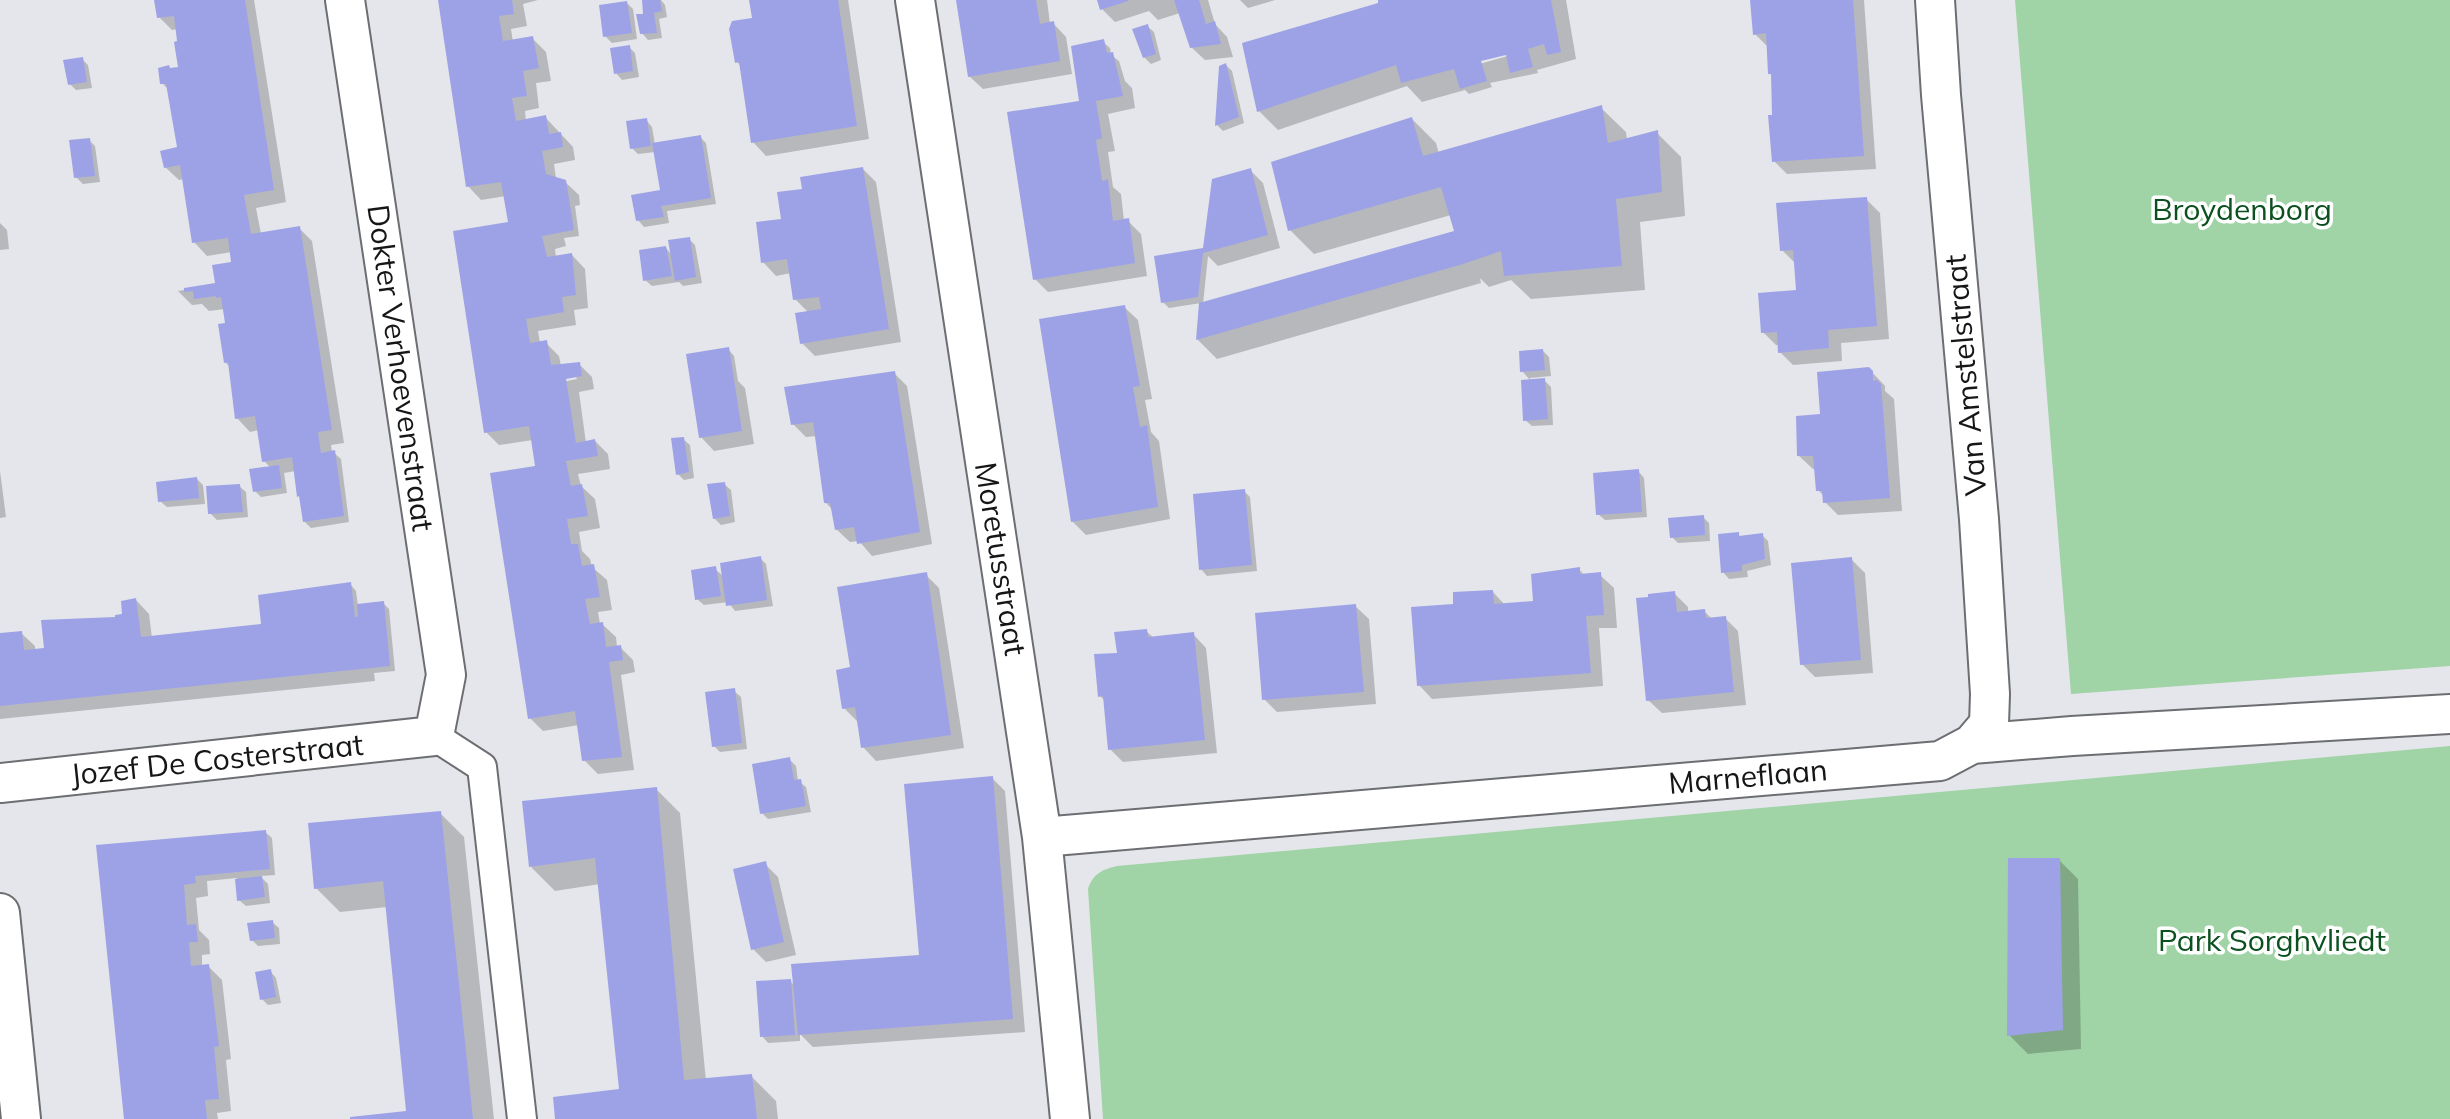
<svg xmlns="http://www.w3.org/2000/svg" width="2450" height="1119" font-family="Mulish,sans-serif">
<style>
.green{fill:#a0d3a6}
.shadow{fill:#0003;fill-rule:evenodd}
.building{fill:#9da2e7}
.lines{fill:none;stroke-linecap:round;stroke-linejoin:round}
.pedestrian-casing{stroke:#6c6e72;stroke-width:32}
.minor-casing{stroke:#6c6e72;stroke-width:42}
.pedestrian{stroke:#fff;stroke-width:28}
.minor{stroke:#fff;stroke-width:38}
.labels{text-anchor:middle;stroke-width:7;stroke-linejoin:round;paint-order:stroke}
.park-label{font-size:30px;fill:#0b511f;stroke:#fff}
.street-label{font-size:30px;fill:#151617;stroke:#fff}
</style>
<rect width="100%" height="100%" fill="#e5e6eb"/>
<path class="green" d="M2015 0H2450V666L2071 694Z
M2450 746V1119H1103L1088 889C1093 874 1101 870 1117 866Z"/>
<path class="shadow" d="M157 0H254L286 202 256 208 261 234 299 228 312 241 344 443 331 445 332 453H334L341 459 349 522 311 528 305 522 296 471 284 473 287 493 261 497 255 491 271 468 264 461 259 430 250 432 237 418 230 367 225 362 227 325 225 309 209 311 202 304 192 305 178 291 217 285 233 264 232 252 207 256 194 242 184 179 179 180 165 167 180 149 170 91 162 83 171 69H180V43L178 29 172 30 159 17Z
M439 0H538L523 4 527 26 511 29 513 42 533 39 546 52 551 81 536 83 539 108 525 111 526 121 545 117 573 147 575 160 554 164 556 179 565 182 579 195 580 205 575 206 579 236 564 238 566 246 555 249 556 258 572 255 585 269 588 308 574 310 576 325 538 331 540 343H546L559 356 561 366 579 364 592 377 594 389 579 392 586 443 595 441 608 454 610 469 578 474 581 486 595 499 600 528 579 532 582 551 590 559 592 567 607 580 612 610 598 612 600 624H602L616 637 617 647H620L633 660 635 672 621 675 634 770 598 774 584 760 579 725 543 731 530 718 537 468 533 440 499 445 486 432 510 224 506 196 481 200 468 186ZM566 377H576L577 379 557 383Z
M644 0H661L665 5 667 17 659 19 662 38 648 40 642 33 645 15Z
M751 0H848L869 139 766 156 753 142 742 67 737 62 754 20Z
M957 0H1047L1050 24 1053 23 1066 37 1072 74 983 89 969 76Z
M1099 0H1208L1215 24 1227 37 1233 57 1205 60 1191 47 1180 13 1158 20 1149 11 1115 22 1102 9Z
M1240 0H1275L1248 8Z
M1380 0H1566L1576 59 1537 70 1538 73 1490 83 1492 87 1469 94 1465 90 1422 102 1407 86 1278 130 1259 111 1380 5ZM1508 52V56L1472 66 1471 62Z
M1752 0H1864L1876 169 1787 174 1774 161 1773 76 1770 74 1769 48 1755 34Z
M627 3 633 9 637 39 612 43 605 36Z
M1147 26 1154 32 1161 60 1151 64 1144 57Z
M1103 42 1110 48 1111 55 1119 61 1125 81 1132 88 1135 108 1108 114 1115 151 1108 152 1113 187 1121 194 1124 221H1128L1141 234 1147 276 1048 292 1035 279 1081 103Z
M629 47 635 53 639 77 622 80 616 73Z
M82 59 88 65 92 88 76 90 70 84Z
M1226 65 1232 71 1244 123 1223 131 1217 125Z
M1601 108 1626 132 1627 140 1657 133 1681 157 1685 216 1640 222 1645 290 1531 299 1511 280 1489 287 1480 278 1481 283 1217 359 1198 340 1201 303 1169 308 1163 302 1202 250 1250 170 1263 183 1280 248 1218 266 1208 256 1203 304 1458 238 1451 215 1314 254 1290 230 1412 119 1436 143 1439 154Z
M646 120 652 127 655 145 700 137 706 143 716 204 667 211 669 223 644 227 638 220 662 192 655 152 638 154 632 148Z
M89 140 95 146 100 182 83 184 76 177Z
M863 169 876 182 901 342 815 356 802 343 809 313 795 299 791 273 776 276 763 262 783 221Z
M1866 199 1880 213 1889 339 1841 343 1842 361 1793 365 1780 352V345H1776L1763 332 1798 292 1796 264 1782 250Z
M0 223 7 230 9 249 0 250Z
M689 239 695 245 702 283 683 286 679 282 652 286 645 280 666 248 672 255Z
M1124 307 1138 320 1152 399 1145 400 1151 432 1159 441 1170 519 1086 535 1072 521Z
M728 349 734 356 738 381 745 388 754 444 714 451 701 437Z
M1543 351 1549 357 1551 376 1530 378V380L1522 371Z
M1869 369 1885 386V391L1894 399 1902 511 1838 515 1825 502 1824 496 1818 490 1816 469H1813L1799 456 1822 416Z
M894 373 907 386 932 544 872 556 859 541 850 542 836 529 834 511 826 503 817 436 806 437 793 424Z
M1544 380 1551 387 1553 425 1532 426 1525 420Z
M683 439 690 445 694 478 684 480 678 474Z
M0 471 6 517 0 518Z
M1638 471 1644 478 1647 517 1605 520 1598 514Z
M197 479 203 485 205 504 167 507 160 501Z
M724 484 731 490 735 522 721 525 714 518Z
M239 486 246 492 248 517 217 520 210 513Z
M1244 491 1250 497 1257 571 1207 576 1201 569Z
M1703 517 1709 523 1710 541 1678 543 1672 537Z
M1738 534 1742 538 1762 535 1768 541 1771 565 1747 571 1748 577 1729 579 1723 572Z
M760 558 766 564 773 606 735 611 728 602 704 605 697 599 715 569 724 577Z
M1851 559 1865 573 1873 673 1815 677 1802 664Z
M1579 569 1585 576 1600 575 1614 588 1617 628H1599L1603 686 1432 699 1419 685 1455 605 1493 592 1505 605 1535 602Z
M926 575 939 588 964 748 876 761 863 747 857 721 844 708 852 668Z
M350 584 356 591 358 606 383 603 389 609 395 671 374 673 375 681 0 719V635L21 633 35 646V651L46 650 124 616 136 600 149 614 152 638 263 626Z
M1675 594 1688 607V613L1704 611 1712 619 1725 618 1738 631 1746 705 1662 713 1648 700Z
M1355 606 1369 619 1376 704 1277 712 1264 699Z
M1146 631 1154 638 1193 634 1206 648 1217 753 1123 762 1110 749 1105 701 1100 696 1119 655Z
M734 691 741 697 747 749 720 752 714 746Z
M790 760 796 766 798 781 806 787 811 812 768 819 762 813Z
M992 778 1005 791 1025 1032 813 1047 800 1034V1041L768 1043 762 1036 790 981 795 986 921 957Z
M656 789 680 813 706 1081 751 1076 776 1101 778 1119H557L621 1091 600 884 555 891 531 867Z
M440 813 464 837 494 1119H350L408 1113 387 907 340 912 316 888Z
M265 832 272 838 275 875 260 876 268 884 270 903 246 906 239 900 237 878 207 881 208 896 196 898 199 930 209 940 210 954 202 955V967H209L222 980 231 1059 226 1060 231 1111 217 1113 218 1119H126L98 847Z
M2059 860 2078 879 2081 1049 2028 1054 2009 1035Z
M765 864 778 877 796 955 766 962 753 949Z
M272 922 279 928 280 944 258 946 252 940Z
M270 971 276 978 281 1003 268 1005 262 999Z"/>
<path class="building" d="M154 0H245L274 190 244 195 251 234 300 226 332 430 318 432 321 453 335 450 344 516 303 522 299 496 297 497 292 457 262 462 255 416 235 419 228 362 224 363 218 324 225 323 221 297 216 298V296L194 299 193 291 184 292V288L215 283 212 265 231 262 228 238 192 243 180 165 164 168 160 151 177 147 166 84H160L158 68 169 65 170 68 178 67 174 42 177 41 174 16 157 18Z
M438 0H512L514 14 499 16 503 41 533 36 539 68 523 71 527 96 512 98 516 121 546 115 549 134 561 132 563 147 542 151 546 174 566 180 574 230 542 236 547 257 572 253 576 295 562 297 564 312 526 319 530 343 547 340 551 365 580 362 582 376 566 379 576 443 595 439 598 456 566 461 571 486 582 484 588 516 567 519 571 544H578L582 566 594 564 600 597 585 599 590 624 603 622 606 647 621 645 623 660 609 662 622 757 582 761 575 711 528 719 490 473 535 466 529 426 484 433 453 231 508 222 501 182 466 187Z
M642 0H660L662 11 654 13 657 33 640 34 636 14H643Z
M749 0H838L857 126 751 143 739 62 735 63 729 29 732 21 752 18Z
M956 0H1036L1040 24 1054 21 1060 61 968 77Z
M1097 0H1128V1L1100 10Z
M1174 0H1199L1206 24 1215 21 1221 44 1190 48Z
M1378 0H1551L1561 52 1547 55 1544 44 1528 49 1533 67 1510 73 1506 55 1481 61 1487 81 1460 89 1454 69 1401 83 1396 65 1257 112 1242 43 1378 3Z
M1750 0H1853L1864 156 1772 162 1768 115H1772L1771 74H1768L1766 33 1753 35Z
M627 1 632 33 603 37 599 5Z
M1148 24 1156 54 1143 58 1132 29Z
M1104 39 1107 53 1113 52 1123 96 1096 101 1102 138 1096 140 1102 181 1108 179 1113 221 1129 218 1135 263 1033 280 1007 112 1079 101 1071 46Z
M630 45 633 71 614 74 610 48Z
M83 57 87 82 68 85 63 60Z
M1226 63 1239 117 1215 126 1219 66Z
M1602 105 1608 143 1658 130 1662 192 1616 199 1622 266 1504 276 1501 251 1463 264 1196 340 1199 303 1454 231 1441 187 1288 231 1271 162 1412 117 1423 156Z
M647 118 651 146 630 149 626 121Z
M701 135 711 198 661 206 664 217 636 221 631 195 660 190 652 143Z
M90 138 95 176 74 178 69 140Z
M863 167 889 329 800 344 795 313 821 309 819 297 793 300 787 259 761 263 756 222 781 219 777 192 802 189 800 177Z
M1251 168 1268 235 1203 253 1198 297 1161 303 1154 256 1203 248 1212 179Z
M1867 197 1877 326 1828 330 1829 348 1778 353 1777 332 1761 333 1758 293 1796 290 1793 250 1780 251 1776 203Z
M690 237 696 277 675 281 668 240Z
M666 246 672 276 643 281 639 250Z
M1125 305 1140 386 1133 387 1140 427 1147 425 1158 507 1071 522 1039 319Z
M729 347 742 431 699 438 686 354Z
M1543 349 1545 370 1520 372 1519 351Z
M1869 367 1873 371V381L1877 380 1881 384 1890 498 1823 503 1822 491H1816L1813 456H1797L1796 416 1820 414 1817 372Z
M895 371 920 532 857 544 854 527 835 530 830 503H824L813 422 791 425 784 387Z
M1545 378 1548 419 1523 421 1521 380Z
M684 437 689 472 676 475 671 438Z
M279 465 282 488 253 492 249 469Z
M1639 469 1642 512 1596 515 1593 473Z
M197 477 199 498 158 502 156 482Z
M725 482 730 516 713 519 707 484Z
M240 484 243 512 208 514 206 486Z
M1245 489 1252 565 1199 570 1193 494Z
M1704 515 1705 535 1670 538 1668 518Z
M1739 532V536L1763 533 1765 559 1742 565V571L1721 573 1718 534Z
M761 556 767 600 726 606 720 563Z
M1852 557 1861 660 1800 665 1791 563Z
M716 566 721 596 695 600 691 570Z
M1580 567V574L1601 572 1604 615 1586 616 1591 673 1417 686 1411 607 1453 604V592L1493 590 1494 604 1533 601 1531 574Z
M927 572 951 735 861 748 855 707 842 709 836 670 850 667 837 587Z
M351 582 355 617H358L357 604 384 601 390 666 0 706V633L22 631 24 650 44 648 41 620 115 617V615L122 614 121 601 136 598 141 637 261 624 258 595Z
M1675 591 1677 612 1705 609 1706 618 1726 616 1734 692 1646 701 1636 598 1648 597V594Z
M1356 604 1364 692 1262 700 1255 613Z
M1147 629 1148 637 1194 632 1205 740 1108 750 1103 696 1098 697 1094 654 1117 653 1114 632Z
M735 688 742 743 712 747 705 692Z
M790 757 794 780 801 779 806 806 760 814 752 764Z
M993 776 1013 1019 798 1035 791 964 919 955 904 784Z
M657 787 684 1080 752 1074 757 1119H555L553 1097 619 1089 595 858 529 867 522 801Z
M441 811 473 1119H350V1117L406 1111 383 881 314 889 308 823Z
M266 830 270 869 195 876 196 883 184 885 187 925 196 924 198 942H189L191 966 209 964 219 1046 214 1047 219 1099 205 1100 207 1119H124L96 845Z
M2008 858H2060L2063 1030 2007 1036Z
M766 861 784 942 751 950 733 869Z
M262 876 265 897 237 901 235 879Z
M273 920 275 938 250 941 247 923Z
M271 969 276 997 260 1000 255 972Z
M791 979 795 1035 760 1037 756 981Z"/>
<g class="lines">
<defs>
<path id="pedestrian" d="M434 736 482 767 522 1119"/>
<path id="minor" d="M915 0 1042 837 1070 1119
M1935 0 1941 95 1979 519 1990 694 1989 724 1972 744
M0 783 434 736 446 675 345 0
M1042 837 1940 761 1972 744 2072 736 2450 714
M0 913 21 1119"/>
</defs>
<use href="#pedestrian" class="pedestrian-casing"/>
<use href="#minor" class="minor-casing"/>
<use href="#pedestrian" class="pedestrian"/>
<use href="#minor" class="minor"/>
</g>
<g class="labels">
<g class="park-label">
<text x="2242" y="220">Broydenborg</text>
<text x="2272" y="951">Park Sorghvliedt</text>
</g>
<g class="street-label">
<text transform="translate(400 368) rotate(82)" y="10">Dokter Verhoevenstraat</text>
<text transform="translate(1966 375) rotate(-95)" y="10">Van Amstelstraat</text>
<text transform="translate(1000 559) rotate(81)" y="10">Moretusstraat</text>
<text transform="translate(217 760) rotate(-6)" y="10">Jozef De Costerstraat</text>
<text transform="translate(1748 777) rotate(-5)" y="10">Marneflaan</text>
</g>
</g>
</svg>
